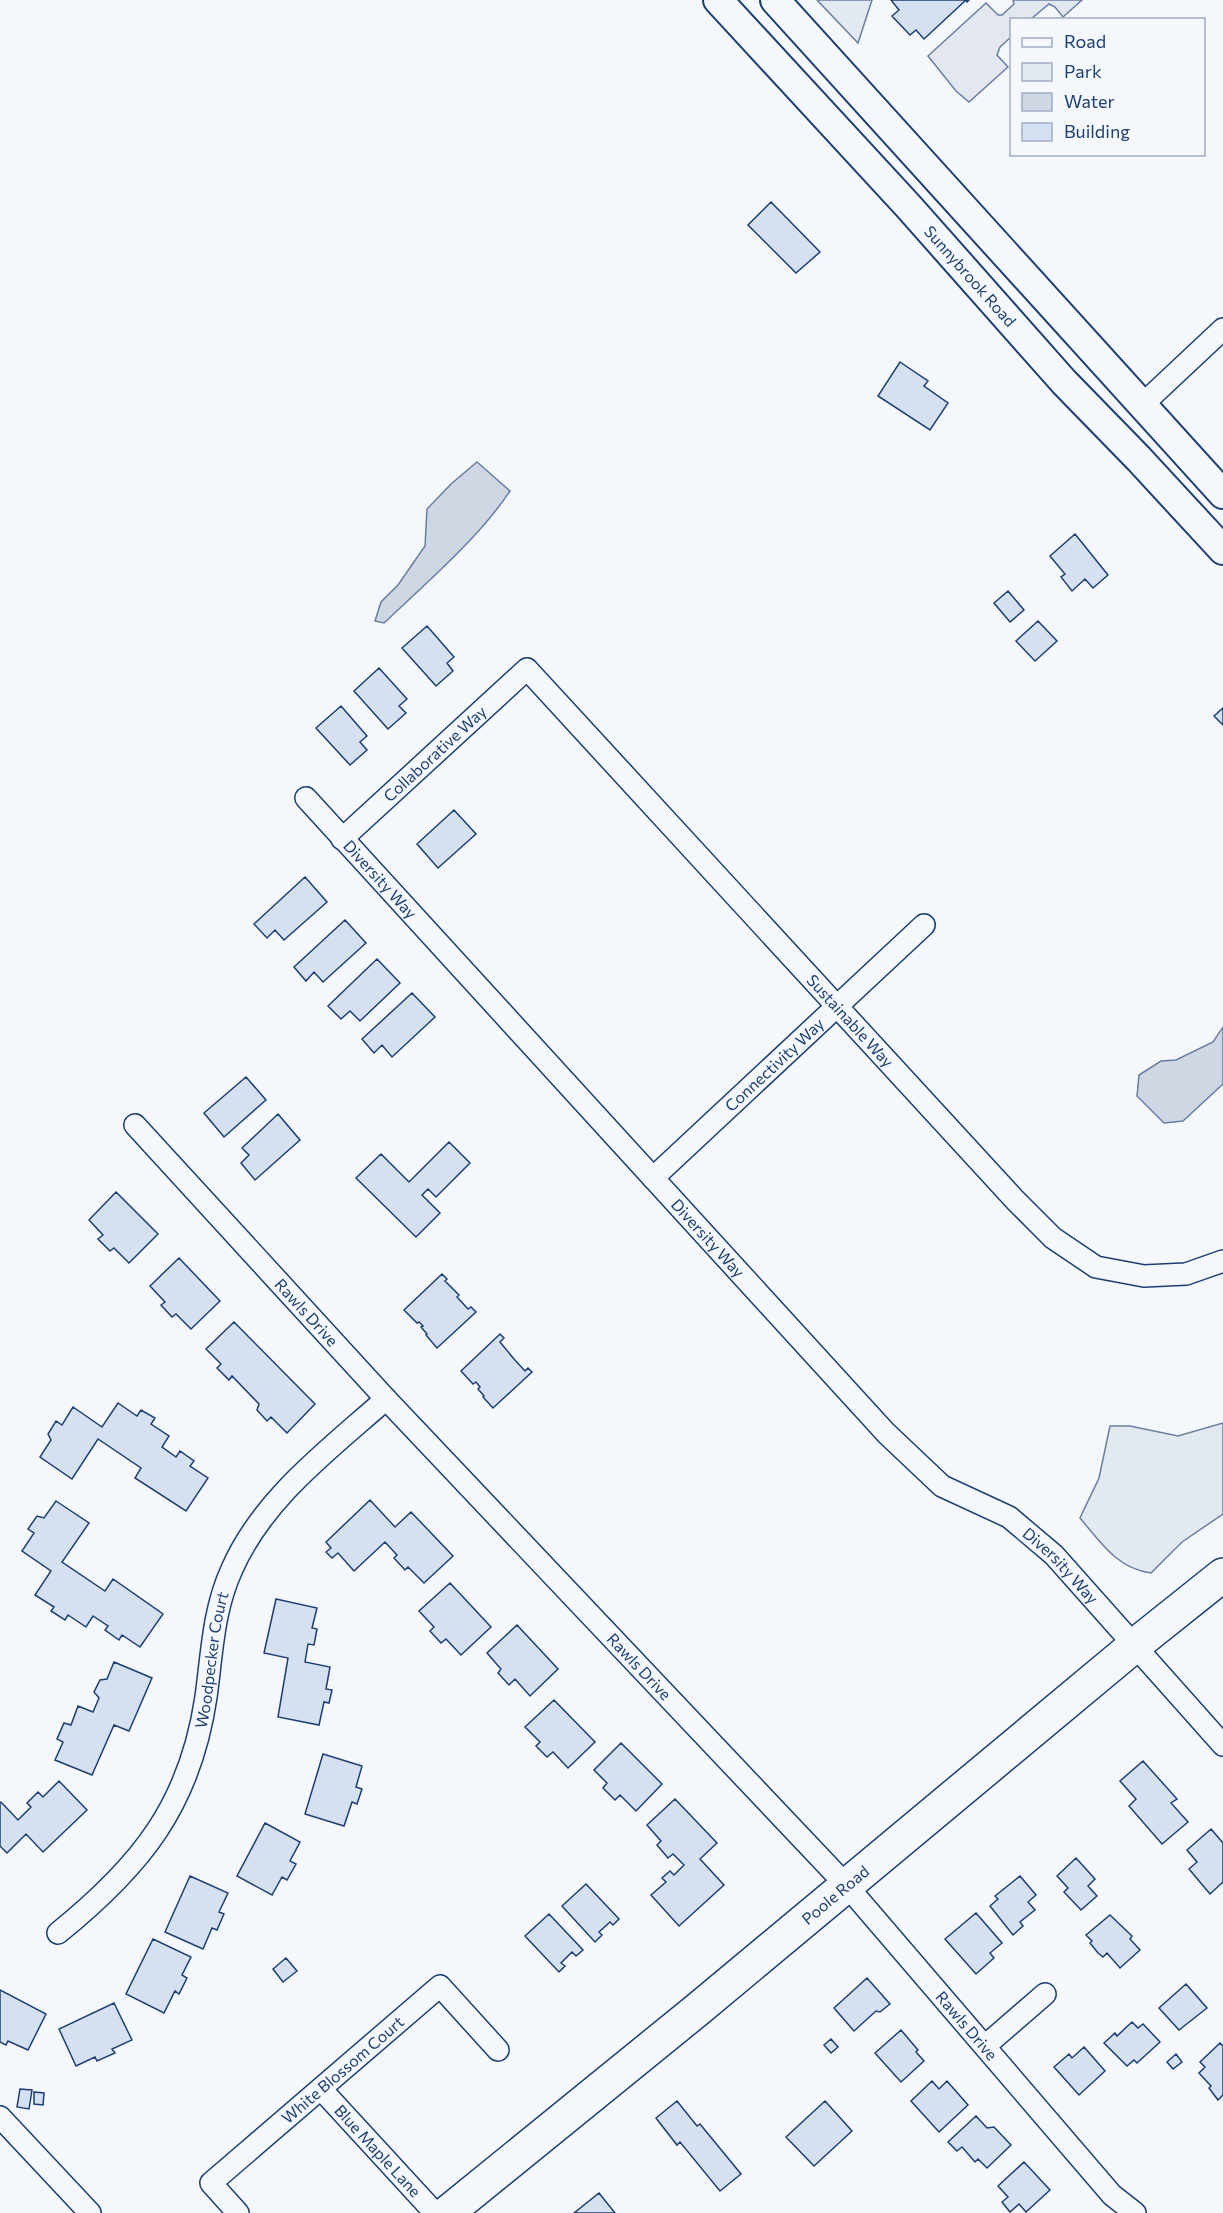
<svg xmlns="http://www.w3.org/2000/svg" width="1223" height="2213" font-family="Commissioner,sans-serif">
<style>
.green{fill:#e3e9f0;stroke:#687fa3;stroke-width:1.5}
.parking{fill:#e3e8f0;stroke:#687fa3;stroke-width:1.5}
.water{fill:#cfd7e4;stroke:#687fa3;stroke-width:1.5}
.building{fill:#d5e0f0;stroke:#1d3f73;stroke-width:1.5}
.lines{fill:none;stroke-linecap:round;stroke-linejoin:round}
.street-casing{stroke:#1d3f73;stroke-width:24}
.secondary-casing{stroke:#1d3f73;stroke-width:32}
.primary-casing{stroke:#1d3f73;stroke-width:36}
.street{stroke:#f4f7fb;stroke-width:21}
.secondary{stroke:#f4f7fb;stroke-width:28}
.primary{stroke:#f4f7fb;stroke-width:33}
.labels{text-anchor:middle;stroke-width:4.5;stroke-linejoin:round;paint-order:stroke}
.street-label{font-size:16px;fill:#1d3f73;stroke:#f4f7fb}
</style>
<rect width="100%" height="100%" fill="#f4f7fb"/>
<path class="green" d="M817 0H872L858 43Z
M1223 1423V1514L1182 1542 1151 1573C1118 1569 1101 1543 1080 1518L1099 1478 1110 1426H1130L1178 1436Z"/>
<path class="parking" d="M1013 0H1082L1063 17 1055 7 1049 4 1031 19 1012 20 1011 37 1000 47 997 55 1008 67 969 102 956 91 928 56 986 3 998 15H1002L1014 4Z"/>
<path class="water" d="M477 462 510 491C479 538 425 584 384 623L375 621 381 602 398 585 425 546 427 509 451 484Z
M1223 1027V1084L1183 1121 1164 1123 1137 1096 1139 1075 1161 1061 1176 1060 1213 1042Z"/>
<path class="building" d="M891 0H969L967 2 966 0 924 39 916 30 910 35 892 16 899 10Z
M771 202 820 252 796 273 748 225Z
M900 362 928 381 924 386 948 403 930 430 878 396Z
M1075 534 1108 575 1093 588 1085 579 1072 591 1061 577 1065 574 1050 556Z
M1008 591 1024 610 1010 622 994 603Z
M1038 621 1057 641 1035 661 1016 641Z
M427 626 454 657 447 663 453 671 436 686 402 648Z
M379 668 407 699 399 706 406 713 388 729 354 691Z
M341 706 367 736 360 742 367 750 350 765 316 728Z
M1223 708V725L1214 716Z
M454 810 476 834 438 868 417 844Z
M305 877 327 902 284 940 275 930 267 938 254 924Z
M345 920 366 943 323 982 314 972 306 981 294 967Z
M377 959 400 983 360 1021 350 1011 341 1019 328 1006Z
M412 993 435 1017 392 1057 382 1045 374 1053 362 1039Z
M246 1077 266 1100 224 1137 204 1113Z
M278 1114 300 1140 255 1180 241 1163 249 1155 242 1148Z
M449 1142 470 1163 436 1197 428 1189 422 1195 440 1213 416 1237 356 1178 381 1154 409 1182Z
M116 1192 158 1234 129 1263 114 1248 110 1251 98 1239 103 1235 89 1220Z
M179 1258 220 1301 191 1329 176 1314 172 1317 161 1305 165 1302 150 1286Z
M442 1274 447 1279 445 1281 459 1295 457 1297 468 1309 471 1307 476 1312 437 1348 426 1335 427 1334 421 1327 423 1326 419 1322 417 1323 404 1310Z
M234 1322 315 1404 287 1433 271 1417 267 1421 257 1410 259 1404 232 1376 229 1380 217 1368 221 1364 206 1349Z
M500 1334 504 1338 500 1342 514 1359 525 1371 528 1368 532 1372 493 1408 483 1397 484 1396 478 1389 480 1387 476 1382 473 1384 461 1371Z
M118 1403 137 1416 141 1410 155 1418 151 1424 169 1436 162 1447 176 1457 180 1451 194 1461 190 1466 208 1478 186 1511 135 1478 141 1468 98 1439 72 1479 40 1457 51 1440 48 1434 56 1421 62 1425 73 1407 102 1427Z
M370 1500 395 1527 411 1512 453 1556 424 1583 408 1567 405 1570 394 1558 397 1555 385 1542 354 1571 338 1553 332 1558 326 1552 331 1548 326 1542Z
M56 1501 89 1523 62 1562 105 1591 113 1579 163 1614 140 1647 122 1635 119 1640 105 1630 108 1626 93 1616 86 1627 68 1615 65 1620 51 1611 54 1607 35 1595 51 1571 22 1551 34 1533 28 1529 37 1516 44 1518Z
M450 1583 491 1627 461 1655 446 1639 441 1643 430 1631 434 1627 419 1611Z
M276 1599 317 1608 312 1628 317 1629 314 1645 308 1644 305 1662 330 1667 326 1689 332 1690 329 1703 324 1702 319 1725 278 1717 288 1658 264 1653Z
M517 1625 558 1669 530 1696 515 1679 509 1685 498 1673 501 1669 487 1653Z
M114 1662 152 1678 129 1731 114 1725 92 1775 55 1760 63 1742 57 1739 64 1723 71 1725 78 1706 93 1712 99 1698 94 1692 100 1680 107 1679Z
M554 1700 595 1742 568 1768 553 1752 547 1757 536 1746 540 1742 525 1727Z
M621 1743 662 1784 636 1811 620 1795 615 1800 603 1788 607 1783 594 1770Z
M323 1754 362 1766 356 1787 362 1789 357 1804 352 1802 344 1826 305 1814Z
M1143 1761 1177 1799 1171 1803 1188 1822 1162 1844 1129 1806 1136 1799 1120 1781Z
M59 1781 87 1810 43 1852 26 1834 7 1853 0 1846V1803L1 1802 18 1820 31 1807 27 1803 38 1792 43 1797Z
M675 1799 717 1843 700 1859 724 1885 679 1926 651 1895 666 1882 662 1878 670 1871 674 1875 684 1865 673 1854 668 1858 657 1845 661 1841 647 1825Z
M265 1823 300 1842 290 1861 296 1864 287 1880 282 1877 272 1895 237 1876Z
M1211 1829 1223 1843V1882L1210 1894 1189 1869 1197 1862 1187 1850Z
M1076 1858 1095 1879 1088 1886 1097 1896 1081 1910 1064 1892 1068 1888 1057 1876Z
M190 1876 228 1893 219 1912 224 1914 217 1930 212 1928 203 1949 165 1932Z
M1020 1876 1036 1895 1028 1902 1035 1910 1020 1922 1023 1926 1013 1935 990 1906 998 1899 995 1896Z
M586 1884 619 1919 613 1925 610 1922 599 1932 602 1935 595 1942 562 1906Z
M976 1913 1002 1943 990 1953 994 1958 976 1974 945 1939Z
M549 1914 583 1950 576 1956 572 1952 561 1963 565 1966 559 1972 525 1936Z
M1110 1915 1132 1936 1130 1939 1140 1950 1120 1968 1107 1953 1103 1957 1098 1953 1090 1943 1092 1941 1086 1935Z
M153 1939 191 1957 182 1975 187 1978 179 1994 175 1991 164 2013 126 1994Z
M286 1958 297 1971 283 1982 273 1969Z
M867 1978 890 2004 880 2012 876 2011 854 2031 834 2008Z
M1186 1984 1207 2008 1179 2030 1159 2008Z
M0 1990 46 2014 28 2050 8 2041 6 2045 0 2042Z
M114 2003 132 2040 112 2049 115 2053 97 2061 95 2057 76 2066 59 2029Z
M1132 2022 1138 2028 1143 2024 1160 2042 1137 2063 1134 2060 1127 2066 1104 2043 1115 2033 1117 2036Z
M901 2030 918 2050 916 2052 924 2061 901 2082 875 2053Z
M831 2039 838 2047 831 2053 824 2045Z
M1220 2043 1223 2046V2095L1218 2100 1209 2088 1211 2086 1199 2073 1205 2067 1200 2062Z
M1084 2047 1105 2071 1079 2095 1054 2067 1069 2054 1072 2058Z
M1176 2054 1182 2062 1173 2069 1167 2062Z
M932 2081 939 2089 947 2081 968 2105 939 2132 911 2101Z
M20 2089 32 2090 29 2109 17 2107Z
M34 2092 44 2093 43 2105 34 2104Z
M677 2101 697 2126 700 2124 741 2174 720 2191 680 2142 677 2145 656 2118Z
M825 2101 852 2131 814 2166 786 2137Z
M976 2116 987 2128 994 2127 1011 2145 987 2168 978 2159 975 2162 962 2147 957 2151 948 2142Z
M1024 2162 1050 2190 1026 2212 1019 2204 1010 2212 1002 2202 1008 2197 998 2186Z
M599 2193 615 2213H574Z"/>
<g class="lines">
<defs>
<g id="street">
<path d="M1142 405 1223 329"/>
<path id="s1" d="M306 798 886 1433 942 1486 1009 1517 1054 1555 1223 1745"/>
<path id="s2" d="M342 839 527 669 1015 1200 1053 1238 1096 1267 1144 1276 1186 1274 1223 1261"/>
<path id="s3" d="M135 1125 386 1399 847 1886 1112 2195 1135 2213"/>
<path id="s4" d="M653 1178 924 925"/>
<path id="s5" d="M58 1933C141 1866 190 1805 206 1697 212 1654 213 1610 232 1569 263 1498 330 1449 386 1399"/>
<path d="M985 2046 1045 1994"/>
<path id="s6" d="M321 2089 435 2213"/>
<path d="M0 2117 90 2213"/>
<path id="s7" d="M238 2213 211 2183 440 1986 498 2050"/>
</g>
<g id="secondary">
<path id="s8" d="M718 0 909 207 1064 382 1139 459 1223 550"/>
<path d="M775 0 1223 494"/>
</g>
<g id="primary">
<path id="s9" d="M447 2213 697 2010 1134 1646 1223 1575"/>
</g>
</defs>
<use href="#street" class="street-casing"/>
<use href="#secondary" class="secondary-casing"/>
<use href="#primary" class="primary-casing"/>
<use href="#street" class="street"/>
<use href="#secondary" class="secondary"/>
<use href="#primary" class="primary"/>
</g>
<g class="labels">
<g class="street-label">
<text dy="6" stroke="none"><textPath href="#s8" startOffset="374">Sunnybrook Road</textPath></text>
<text dy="6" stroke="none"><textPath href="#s2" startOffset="126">Collaborative Way</textPath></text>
<text dy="6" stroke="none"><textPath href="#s1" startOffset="110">Diversity Way</textPath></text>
<text dy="6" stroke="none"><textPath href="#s2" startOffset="729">Sustainable Way</textPath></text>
<text dy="6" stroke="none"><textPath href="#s4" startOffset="166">Connectivity Way</textPath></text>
<text dy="6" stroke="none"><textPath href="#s1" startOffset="596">Diversity Way</textPath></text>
<text dy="6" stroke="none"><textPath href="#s3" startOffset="254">Rawls Drive</textPath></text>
<text dy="6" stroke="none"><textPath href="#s1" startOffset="1082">Diversity Way</textPath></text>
<text dy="6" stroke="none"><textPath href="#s5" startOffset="324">Woodpecker Court</textPath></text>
<text dy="6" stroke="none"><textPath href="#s3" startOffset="740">Rawls Drive</textPath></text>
<text dy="6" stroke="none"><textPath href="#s9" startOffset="502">Poole Road</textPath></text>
<text dy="6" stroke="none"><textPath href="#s3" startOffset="1226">Rawls Drive</textPath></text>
<text dy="6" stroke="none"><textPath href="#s7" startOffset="214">White Blossom Court</textPath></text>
<text dy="6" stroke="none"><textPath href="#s6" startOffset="84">Blue Maple Lane</textPath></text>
</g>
</g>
<rect x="1010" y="18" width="195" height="138" fill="#f4f7fb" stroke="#9eadc5" stroke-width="1.5"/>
<rect x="1022" y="38" width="30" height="9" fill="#f4f7fb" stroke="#9eadc5" stroke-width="1.5"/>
<text x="1064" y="48" font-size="18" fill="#1d3f73">Road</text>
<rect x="1022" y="63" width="30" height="18" fill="#e3e9f0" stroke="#9eadc5" stroke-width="1.5"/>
<text x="1064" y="78" font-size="18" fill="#1d3f73">Park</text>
<rect x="1022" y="93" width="30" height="18" fill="#cfd7e4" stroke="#9eadc5" stroke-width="1.5"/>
<text x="1064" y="108" font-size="18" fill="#1d3f73">Water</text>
<rect x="1022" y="123" width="30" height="18" fill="#d5e0f0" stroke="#9eadc5" stroke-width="1.5"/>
<text x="1064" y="138" font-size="18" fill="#1d3f73">Building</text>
</svg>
